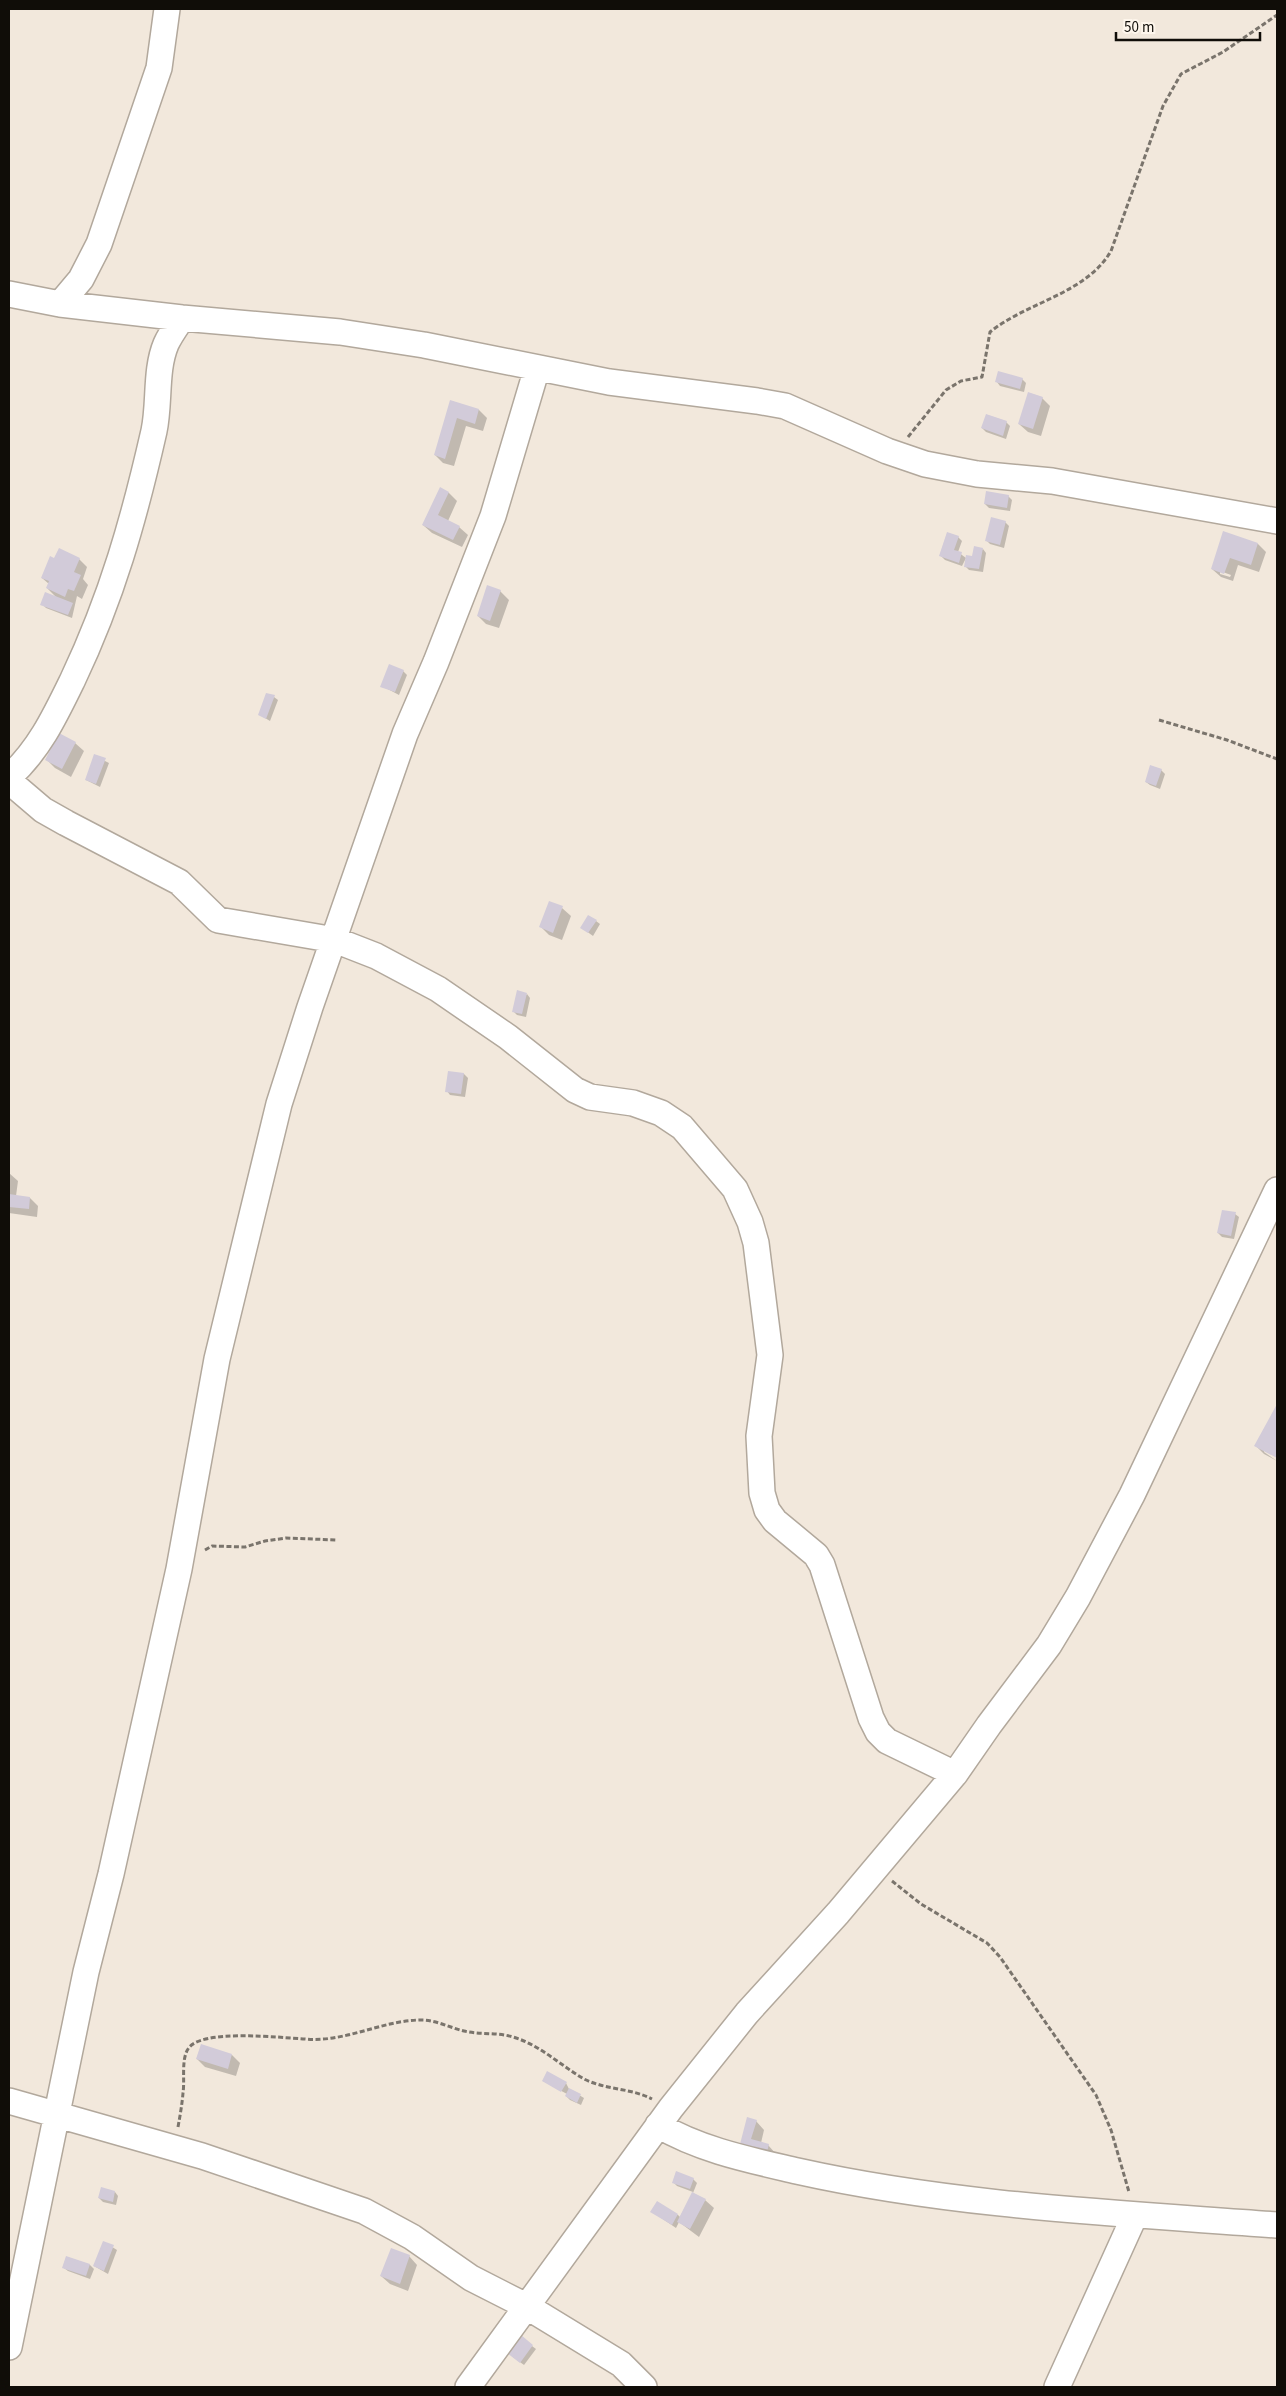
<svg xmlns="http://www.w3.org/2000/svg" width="1286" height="2396" font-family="'Source Sans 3',sans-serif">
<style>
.shadow{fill:#0003;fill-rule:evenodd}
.building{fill:#d2cbd9}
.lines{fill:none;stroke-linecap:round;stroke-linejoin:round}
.minor-casing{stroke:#b2a89c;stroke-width:28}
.path{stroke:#7a746c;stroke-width:3;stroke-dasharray:5 2.5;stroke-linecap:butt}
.minor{stroke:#fff;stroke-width:25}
</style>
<rect width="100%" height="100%" fill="#f2e8dc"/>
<path class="shadow" d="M1022 379 1026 383 1024 392 1000 386 997 382Z
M1042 398 1050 406 1041 436 1028 432 1019 424Z
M451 401 479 410 487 418 483 431 466 426 454 466 443 463 435 455Z
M1006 422 1010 426 1006 439 986 432 982 428Z
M440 489 449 493 457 501 448 521 459 527 468 535 462 547 432 533 423 525Z
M1008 496 1012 500 1010 511 989 508 985 504Z
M1005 522 1009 526 1004 548 990 544 986 540Z
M1224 533 1258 544 1266 552 1259 572 1238 565 1233 581 1221 577 1212 569ZM1220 571 1231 575 1230 577 1220 574Z
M958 537 962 541 958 552 966 558 962 566 945 560 941 556Z
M983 549 986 553 983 572 969 570 965 566Z
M79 559 87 567 83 579 88 585 82 599 77 596 72 618 46 608 42 604 57 598 47 588 49 584 42 578 55 560Z
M500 591 509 600 499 628 486 624 478 616Z
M403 671 407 675 399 695 382 686Z
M274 697 278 700 270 721 260 715Z
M75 743 84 751 71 777 55 768 47 760Z
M95 756 109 763 100 787 86 780Z
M1161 770 1165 774 1160 789 1150 785 1146 782Z
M562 908 571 916 562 940 549 935 541 927Z
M596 921 600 924 593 936 582 928Z
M527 994 530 998 526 1017 517 1015 513 1011Z
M449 1072 464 1074 468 1078 465 1097 450 1095 447 1091Z
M9 1173 18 1181 16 1196 30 1198 38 1206 37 1217 9 1213Z
M1235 1214 1239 1217 1234 1239 1222 1237 1218 1233Z
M1277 1406V1457L1264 1450V1452L1277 1461 1264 1454 1256 1446Z
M232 2055 240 2063 236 2076 205 2067 197 2059Z
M543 2081 566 2083 569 2089 584 2098 581 2105 570 2100 566 2096 567 2094Z
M756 2121 764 2130 761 2143 768 2145 776 2154 740 2148Z
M693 2179 697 2183 693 2193 705 2200 714 2208 699 2237 679 2222 676 2228 651 2211 678 2215 680 2217 693 2192 677 2186 673 2182Z
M115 2192 118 2196 116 2205 103 2202 99 2198Z
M104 2242 117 2250 108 2274 94 2266Z
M409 2256 417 2265 408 2291 390 2284 381 2276Z
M67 2258 90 2265 94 2269 90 2279 68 2271 64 2268Z
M532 2346 536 2349 524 2365 513 2357Z"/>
<path class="building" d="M998 371 1023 378 1020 389 995 382Z
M1028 392 1043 397 1033 429 1018 424Z
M450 400 479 409 475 424 457 418 445 459 434 455Z
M986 414 1007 421 1003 436 981 428Z
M440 487 449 492 438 515 460 526 453 540 422 525Z
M986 491 1009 495 1007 508 984 504Z
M991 517 1006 521 1000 545 985 541Z
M1223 531 1258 543 1251 565 1230 558 1224 574 1211 569Z
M947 532 959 536 954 550 962 552 959 563 939 556Z
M974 546 983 548 979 569 964 567 966 555 972 556Z
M59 548 80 558 74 572 81 575 74 591 68 589 65 597 46 588 49 581 41 578 50 556 54 558Z
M487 585 501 590 490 621 477 616Z
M45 592 73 603 68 615 40 605Z
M389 664 404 670 395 692 380 687Z
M266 693 275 695 266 719 258 715Z
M59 733 76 742 62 769 45 760Z
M94 754 106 758 96 784 85 780Z
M1150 765 1162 769 1156 786 1145 782Z
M549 901 563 906 553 933 539 927Z
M588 915 597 920 588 933 580 928Z
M517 990 527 993 522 1014 512 1012Z
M448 1071 464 1073 461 1094 445 1092Z
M9 1194 30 1197 29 1209 9 1207Z
M1222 1210 1236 1212 1231 1236 1217 1233Z
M1277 1404V1458L1254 1446Z
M201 2044 232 2054 228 2069 196 2059Z
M547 2071 567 2082 561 2092 542 2081Z
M569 2088 581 2094 577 2103 565 2096Z
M747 2117 757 2120 751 2139 769 2144 766 2156 739 2148Z
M676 2171 694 2178 690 2189 672 2183Z
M101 2187 115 2191 113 2202 98 2198Z
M692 2192 706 2199 690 2229 677 2222Z
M657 2201 678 2214 672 2225 650 2212Z
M103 2241 114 2245 104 2271 93 2266Z
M391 2248 410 2255 400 2284 380 2276Z
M66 2256 90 2264 86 2276 62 2268Z
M521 2335 533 2345 520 2363 507 2353Z"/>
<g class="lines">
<defs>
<path id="minor" d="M9 294 60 304 182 318 340 332 424 345 609 382 757 401 785 406 887 451 925 464 977 474 1052 481 1277 521
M60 304 81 279 99 244 159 68 167 9
M9 777C39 750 55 716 73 679 112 597 134 519 154 431 160 403 155 370 166 344 170 335 176 327 182 318
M9 781 43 810 66 823 179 882 218 920 335 940 376 956 438 989 508 1037 575 1090 590 1097 633 1103 661 1113 682 1127 735 1189 750 1222 756 1243 770 1355 759 1436 762 1493 767 1510 775 1521 816 1555 822 1565 871 1718 878 1732 887 1741 955 1774
M9 2101 202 2156 364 2211 412 2237 471 2278 526 2306 621 2364 644 2387
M658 2125C700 2150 750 2160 797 2171 954 2206 1117 2213 1277 2225
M9 2347 86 1972 111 1874 179 1569 217 1359 279 1104 310 1007 405 734 436 662 493 516 537 368
M468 2387 671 2108 747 2013 838 1913 955 1774 989 1725 1049 1645 1078 1597 1132 1495 1277 1190
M1057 2387 1135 2215"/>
</defs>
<use href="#minor" class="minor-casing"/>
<path class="path" d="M908 437 946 390 961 381 982 377 990 332C1027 302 1086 294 1111 251L1163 106 1181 74 1223 52 1277 15
M1159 720 1227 740 1277 759
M205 1550 212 1546 245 1547 265 1541 286 1538 337 1540
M892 1881 921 1904 987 1943 1000 1957 1096 2095 1111 2130 1129 2192
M178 2127C180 2116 182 2105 183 2093 185 2080 181 2060 188 2049 200 2028 283 2038 305 2039 346 2043 384 2019 424 2020 438 2021 451 2028 464 2031 480 2035 497 2032 513 2037 540 2045 560 2065 584 2079 606 2090 631 2088 652 2099"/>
<use href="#minor" class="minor"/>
</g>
<rect width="1286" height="2396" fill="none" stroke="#100d08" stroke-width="20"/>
<path d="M1116 32v8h144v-8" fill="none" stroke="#100d08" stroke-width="2.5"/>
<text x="1124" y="32" font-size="15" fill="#100d08" stroke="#fef6ec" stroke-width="4" paint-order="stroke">50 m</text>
</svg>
